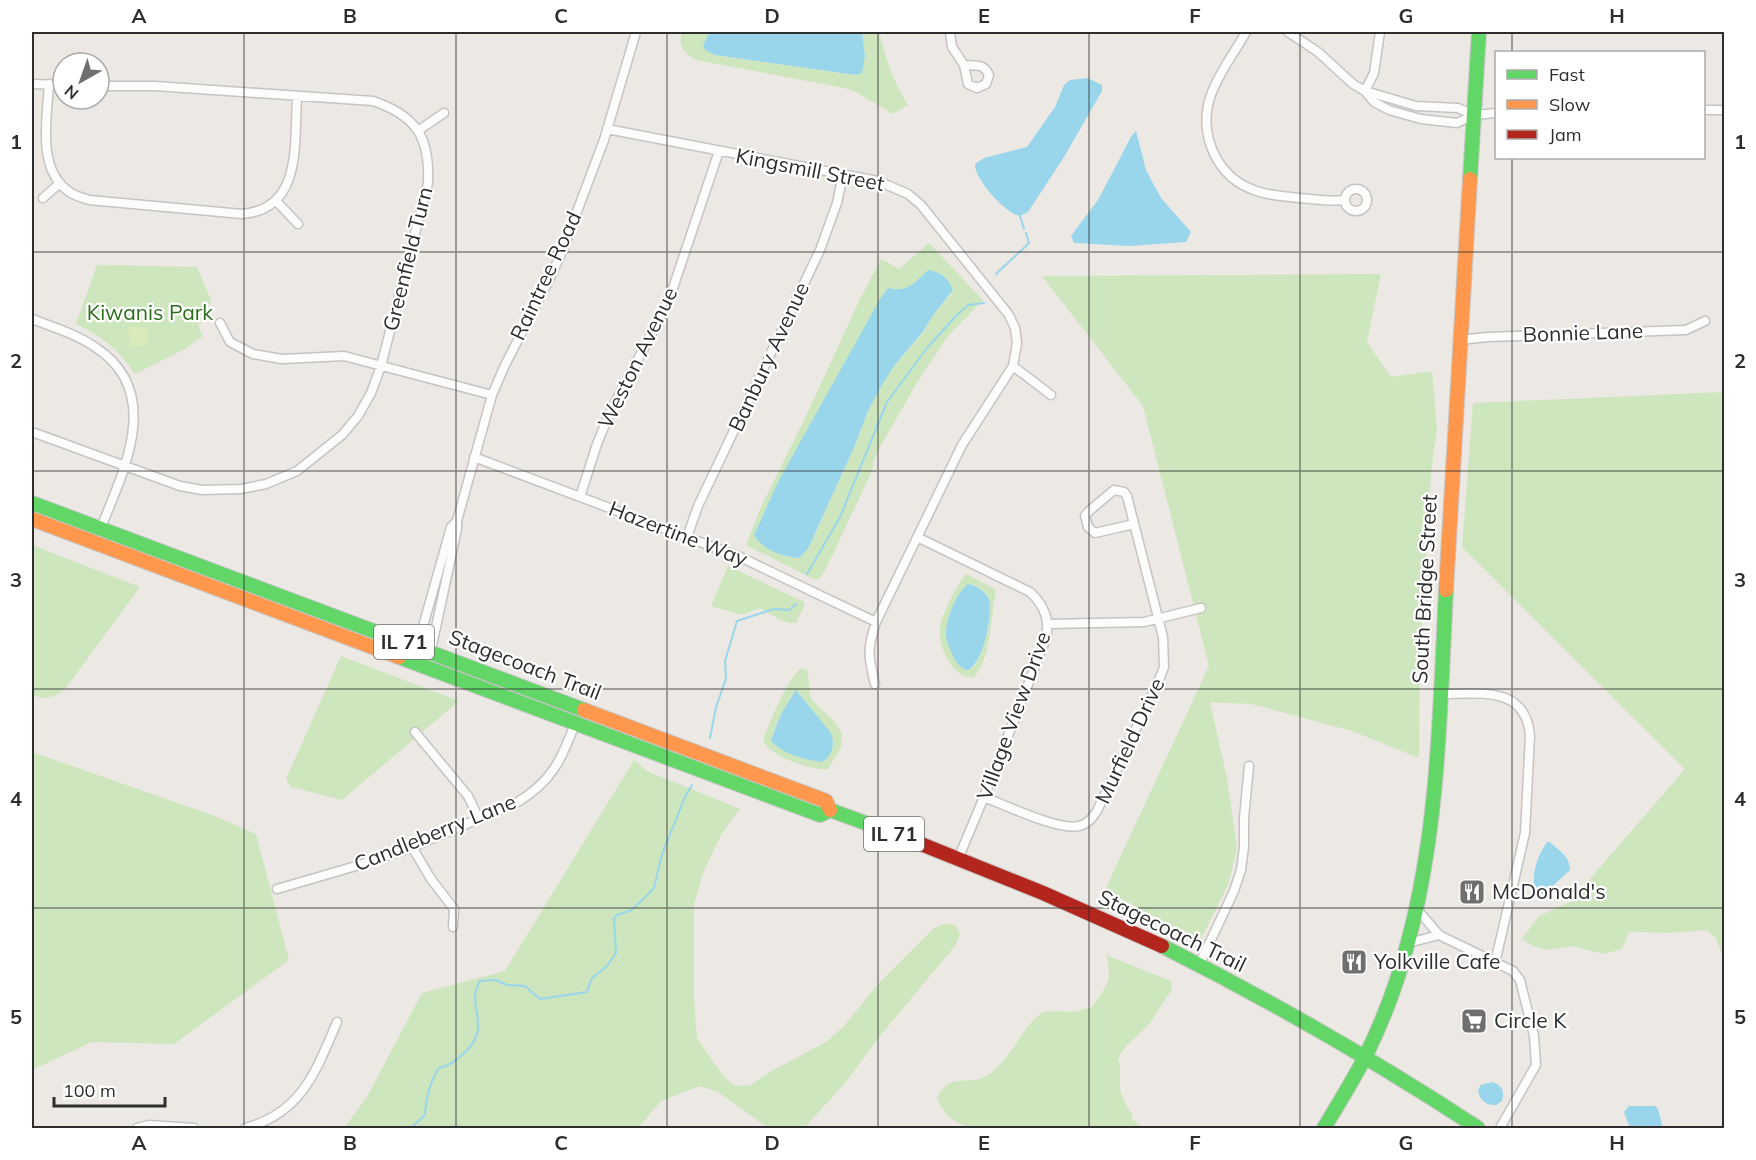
<svg xmlns="http://www.w3.org/2000/svg" width="1756" height="1160" font-family="Mulish,sans-serif">
<style>
.green{fill:#cee6be;fill-rule:evenodd}
.pitch{fill:#d9eabb}
.water{fill:#99d6ec}
.lines{fill:none;stroke-linecap:round;stroke-linejoin:round}
.stream{stroke:#99d6ec;stroke-width:2}
.street-casing{stroke:#c5c4c5;stroke-width:11}
.fast-casing{stroke:#c6c5c4;stroke-width:16}
.slow-casing{stroke:#c6c5c4;stroke-width:16}
.jam-casing{stroke:#c6c5c4;stroke-width:16}
.street{stroke:#fcfcfb;stroke-width:8}
.fast{stroke:#63d668;stroke-width:14}
.slow{stroke:#ff974d;stroke-width:14}
.jam{stroke:#b3261e;stroke-width:14}
.grid{fill:none;stroke:#2e2e2e;stroke-width:1.5;stroke-opacity:0.55}
.labels{text-anchor:middle;stroke-width:4.5;stroke-linejoin:round;paint-order:stroke}
.shield{fill:#fff;stroke:#6d6d6d;stroke-width:1.5}
.shield-label{font-size:20px;font-weight:bold;fill:#2e2e2e}
.street-label{font-size:21px;fill:#2e2e2e;stroke:#fff}
.park-label{font-size:21px;fill:#2c6e1b;stroke:#fff}
.poi-label{font-size:21px;fill:#2e2e2e;stroke:#fff;text-anchor:start}
.neatline{fill:none;stroke:#2e2e2e;stroke-width:2}
.grid-label{font-size:20px;text-anchor:middle;font-weight:bold;fill:#2e2e2e}
</style>
<rect width="100%" height="100%" fill="#ece8e4"/>
<path class="green" d="M682 32H710L703 45 715 55 856 75 865 56 862 32H879C887 61 892 79 908 105L893 114 856 92 844 88 696 60C684 54 678 45 682 32Z
M929 243 983 300 948 336 918 381 880 447 874 460 872 471 825 571 820 578 815 580 746 545 759 511 806 416 859 301 881 259 899 269ZM928 270 951 294 934 314 922 334 894 366 882 385 868 411 855 445 808 549 799 558 780 555 898 290 909 288Z
M97 265 197 267 212 302C199 310 194 322 203 336L185 349 135 374C118 349 103 337 76 324Z
M1381 274 1367 342 1391 377 1432 371 1437 429 1431 472 1420 654 1419 758 1352 731 1251 704 1210 702 1227 778 1237 848 1228 885 1200 941 1105 890 1209 666 1143 406 1042 276Z
M1724 392V947L1722 955 1716 938 1707 930 1669 933 1629 932 1622 949 1604 954 1572 946 1546 950 1533 946 1522 939 1539 916 1570 902 1685 769 1462 547 1473 403Z
M32 545 140 587 66 688C54 698 46 700 32 695Z
M728 566 804 602V607L796 623C782 624 772 614 760 608L742 615 711 606Z
M966 574 993 588 996 592C991 613 991 663 973 678 951 676 939 649 940 629 940 617 958 583 966 574ZM972 584C978 588 987 592 989 600 994 615 983 658 972 669L947 624 965 586Z
M341 656 459 701 342 800 291 787 286 779Z
M801 668 807 670 808 673 810 696 814 702 832 719 842 733 841 748 828 769C814 772 767 755 763 740 769 723 788 678 801 668ZM799 692C806 709 842 734 831 752 829 756 824 759 821 762L782 750 771 740 781 714Z
M32 752 212 815 256 834 289 960 174 1044 92 1042 32 1070Z
M634 760 647 771 740 809 721 835 703 873 694 904V998L697 1038 723 1076 735 1086 751 1085 768 1073 826 1042 843 1027 878 984 933 929 943 924 956 925 960 934 955 946 880 1036 846 1082 804 1128H768L718 1092 700 1086 661 1101 638 1128H344L367 1097 422 993 505 971Z
M1106 955 1171 981 1172 989 1150 1023 1126 1046 1118 1058C1121 1068 1120 1073 1120 1083 1119 1095 1126 1105 1133 1115L1132 1119 1144 1128H970C953 1121 944 1116 937 1098 951 1070 969 1088 988 1075 1010 1061 1025 1022 1042 1013 1050 1010 1061 1012 1070 1012 1077 1012 1085 1009 1092 1007 1105 989 1114 978 1106 955Z"/>
<path class="pitch" d="M128 327H145L149 336 146 345 130 346Z"/>
<path class="water" d="M710 32H862L865 56 862 73 856 75 715 55 705 50 703 45Z
M1087 78 1102 85V91L1064 157 1028 212 1020 216C1006 214 974 179 975 164L984 158 1027 147 1055 107 1064 85 1070 80Z
M1136 131 1146 170 1161 198 1191 232 1186 242 1130 246 1074 243 1071 236 1098 200 1131 137Z
M928 270C941 272 948 278 953 290L934 314 922 333 894 366 882 385 868 411 855 445 808 549 799 558C781 556 764 551 754 535L779 480 880 299 888 288C908 293 914 283 928 270Z
M968 584C976 585 987 592 989 600 993 615 983 666 967 670 960 668 958 664 954 658 951 651 947 643 946 636 945 620 956 594 968 584Z
M796 690 831 733C835 744 833 757 821 762 806 760 779 753 771 740L781 714Z
M1547 842H1550C1559 851 1570 856 1570 870L1544 894 1536 893C1530 876 1537 857 1547 842Z
M1492 1082C1502 1085 1505 1091 1502 1101L1496 1105C1486 1106 1479 1099 1478 1090L1481 1085Z
M1629 1106H1655L1658 1109 1663 1128H1630L1624 1112Z"/>
<g class="lines">
<path class="stream" d="M1020 216 1024 229
M996 274 1029 243 1026 233
M807 574 840 517 887 402 927 348 955 317 968 305 984 303
M710 738 716 707 726 679 725 661 737 621 774 609 789 610 796 604
M411 1128 425 1115C426 1098 429 1084 439 1068 449 1066 455 1061 463 1054 495 1026 464 1008 480 981L496 980 507 985 525 986 540 999 587 992 592 978 607 966 616 953 614 918 617 915 632 910 654 888 662 854 685 797 692 785"/>
<defs>
<path id="street" d="M950 32 952 47 964 65 968 84 977 88 986 84 989 75C984 63 975 66 964 65
M1246 32C1234 54 1214 79 1208 105 1201 140 1219 178 1254 190 1268 196 1284 196 1299 198 1314 199 1330 202 1345 200
M1288 32 1318 52 1353 84 1365 91 1374 102 1389 110 1421 119 1457 123 1474 115 1496 113
M32 84 63 85
M49 84C47 119 36 171 71 193 76 196 83 198 89 200L242 214C303 209 294 143 297 97
M1365 91 1416 106 1458 108 1474 115
M1365 91 1374 73 1380 32
M1704 110H1724
M607 129 878 181 908 194 921 205 1009 315 1015 328 1017 343 1013 366 962 445 876 622C867 649 868 656 875 684
M419 130 444 113
M1345 200a11 11 0 1 1 22 0a11 11 0 1 1-22 0Z
M43 198 60 183
M276 201 298 224
M32 319C53 327 76 334 95 347 165 392 123 472 100 530
M220 323 230 342 253 354 282 359 344 356 492 395
M1460 340 1487 337 1686 330 1705 321
M1013 366 1051 395
M32 432 180 486 202 490 241 489 266 484 297 471 342 435 358 416 371 393 381 366 428 183C430 138 417 116 373 101L155 86H99
M474 457 740 557 876 622
M580 497 597 444 611 410 660 318 673 288 719 151
M687 537 698 506 820 250 837 203 843 175
M917 537 1030 592C1045 606 1051 622 1045 641L984 797 958 859
M1048 624 1144 622 1201 608
M430 655 457 529V521L492 395 505 365 550 278 561 254 604 140 636 32
M411 661 420 637 451 527 457 521
M1441 694C1479 694 1526 685 1530 736L1525 833 1495 963
M415 732 468 796 479 819
M984 797C1005 805 1059 831 1079 826 1088 824 1092 818 1097 811L1159 680 1164 667 1163 637 1127 496 1124 492 1114 490 1088 512 1085 516 1088 527 1095 533 1134 524
M412 847 431 879 454 909 453 927
M277 889 356 866 405 850 516 803C552 782 562 759 576 721
M1417 909 1439 935 1513 971 1520 980 1534 1036 1536 1065 1500 1128
M1408 943 1439 935
M1199 965 1234 891 1241 870 1244 847V818L1249 766
M137 1128 149 1125 194 1128
M245 1128C302 1113 316 1071 337 1022"/>
<path id="fast" d="M1470 179 1479 32
M32 503 584 710
M399 657 820 815 830 810 901 836
M1162 946C1271 1001 1376 1061 1478 1128
M1324 1128C1338 1104 1353 1081 1365 1057 1383 1021 1398 981 1408 942 1439 828 1440 707 1446 590"/>
<path id="slow" d="M32 519 399 657
M1446 590 1470 179
M584 710 826 801 830 810"/>
<path id="jam" d="M901 836 1043 893 1162 946"/>
</defs>
<use href="#street" class="street-casing"/>
<use href="#fast" class="fast-casing"/>
<use href="#slow" class="slow-casing"/>
<use href="#jam" class="jam-casing"/>
<use href="#street" class="street"/>
<use href="#fast" class="fast"/>
<use href="#slow" class="slow"/>
<use href="#jam" class="jam"/>
</g>
<path class="grid" d="M244 32V1128M456 32V1128M667 32V1128M878 32V1128M1089 32V1128M1300 32V1128M1512 32V52M1512 158V1128M32 252H1724M32 471H1724M32 689H1724M32 908H1724"/>
<defs>
<symbol id="restaurant-square" viewBox="-11 -11 22 22"><rect x="-9" y="-9" width="18" height="18" rx="4" fill="#706f6e" stroke="#fff"/><path d="M-5-6h1v4h1v-4h1v4h1v-4h1v5L-1.5 .5V6h-2V.5L-5-1ZM5-6V6H3V1.5H1.5Q1.5-4 5-6Z" fill="#fff"/></symbol>
<symbol id="supermarket-square" viewBox="-11 -11 22 22"><rect x="-9" y="-9" width="18" height="18" rx="4" fill="#706f6e" stroke="#fff"/><path d="M-6-5.5h2.5l.6 2H6L4.5 2H-2.5L-4.4-4H-6ZM-1.5 3.2a1.3 1.3 0 1 0 .1 0ZM3 3.2a1.3 1.3 0 1 0 .1 0Z" fill="#fff"/></symbol>
</defs>
<g fill-rule="evenodd">
<use href="#restaurant-square" x="1457" y="877" width="30" height="30"/>
<use href="#restaurant-square" x="1339" y="947" width="30" height="30"/>
<use href="#supermarket-square" x="1459" y="1006" width="30" height="30"/>
</g>
<g class="labels">
<g class="shield">
<rect x="374" y="625" width="60" height="34" rx="4.5"/>
<rect x="864" y="817" width="60" height="34" rx="4.5"/>
</g>
<g class="shield-label">
<text x="404" y="649">IL 71</text>
<text x="894" y="841">IL 71</text>
</g>
<g class="street-label">
<text transform="translate(810 170) rotate(11)" y="7">Kingsmill Street</text>
<text transform="translate(408 259) rotate(-76)" y="7">Greenfield Turn</text>
<text transform="translate(546 276) rotate(-65)" y="7">Raintree Road</text>
<text transform="translate(1583 333) rotate(-2)" y="7">Bonnie Lane</text>
<text transform="translate(769 357) rotate(-65)" y="7">Banbury Avenue</text>
<text transform="translate(638 358) rotate(-64)" y="7">Weston Avenue</text>
<text transform="translate(678 534) rotate(21)" y="7">Hazertine Way</text>
<text transform="translate(1425 589) rotate(-87)" y="7">South Bridge Street</text>
<text transform="translate(525 665) rotate(21)" y="7">Stagecoach Trail</text>
<text transform="translate(1014 716) rotate(-70)" y="7">Village View Drive</text>
<text transform="translate(1130 741) rotate(-65)" y="7">Murfield Drive</text>
<text transform="translate(435 833) rotate(-22)" y="7">Candleberry Lane</text>
<text transform="translate(1172 931) rotate(26)" y="7">Stagecoach Trail</text>
</g>
<g class="park-label">
<text x="150" y="320">Kiwanis Park</text>
</g>
<g class="poi-label">
<text x="1492" y="899">McDonald's</text>
<text x="1374" y="969">Yolkville Cafe</text>
<text x="1494" y="1028">Circle K</text>
</g>
</g>
<rect width="1756" height="1160" fill="none" stroke="#ffffff" stroke-width="66"/>
<rect x="1495" y="51" width="210" height="108" fill="#ffffff" stroke="#ababab" stroke-width="1.5"/>
<rect x="1507" y="70" width="30" height="9" fill="#63d668" stroke="#ababab" stroke-width="1.5"/>
<text x="1549" y="81" font-size="18" fill="#2e2e2e">Fast</text>
<rect x="1507" y="100" width="30" height="9" fill="#ff974d" stroke="#ababab" stroke-width="1.5"/>
<text x="1549" y="111" font-size="18" fill="#2e2e2e">Slow</text>
<rect x="1507" y="130" width="30" height="9" fill="#b3261e" stroke="#ababab" stroke-width="1.5"/>
<text x="1549" y="141" font-size="18" fill="#2e2e2e">Jam</text>
<g transform="translate(81 81) rotate(220)"><circle r="28" fill="#ffffff" stroke="#ababab" stroke-width="1.5"/>
<path d="M0-4.5L10 22L0 15L-10 22Z" fill="#706f6e"/>
<text y="-9" font-size="16" font-weight="bold" text-anchor="middle" fill="#2e2e2e">N</text>
</g>
<path d="M54 1097v9h111v-9" fill="none" stroke="#2e2e2e" stroke-width="3"/>
<text x="63" y="1097" font-size="18" fill="#2e2e2e" stroke="#ffffff" stroke-width="4.5" paint-order="stroke">100 m</text>
<rect x="33" y="33" width="1690" height="1094" class="neatline"/>
<g class="grid-label">
<text x="139" y="23">A</text>
<text x="350" y="23">B</text>
<text x="561" y="23">C</text>
<text x="772" y="23">D</text>
<text x="984" y="23">E</text>
<text x="1195" y="23">F</text>
<text x="1406" y="23">G</text>
<text x="1617" y="23">H</text>
<text x="16" y="149">1</text>
<text x="1740" y="149">1</text>
<text x="16" y="368">2</text>
<text x="1740" y="368">2</text>
<text x="16" y="587">3</text>
<text x="1740" y="587">3</text>
<text x="16" y="806">4</text>
<text x="1740" y="806">4</text>
<text x="16" y="1024">5</text>
<text x="1740" y="1024">5</text>
<text x="139" y="1150">A</text>
<text x="350" y="1150">B</text>
<text x="561" y="1150">C</text>
<text x="772" y="1150">D</text>
<text x="984" y="1150">E</text>
<text x="1195" y="1150">F</text>
<text x="1406" y="1150">G</text>
<text x="1617" y="1150">H</text>
</g>
</svg>
